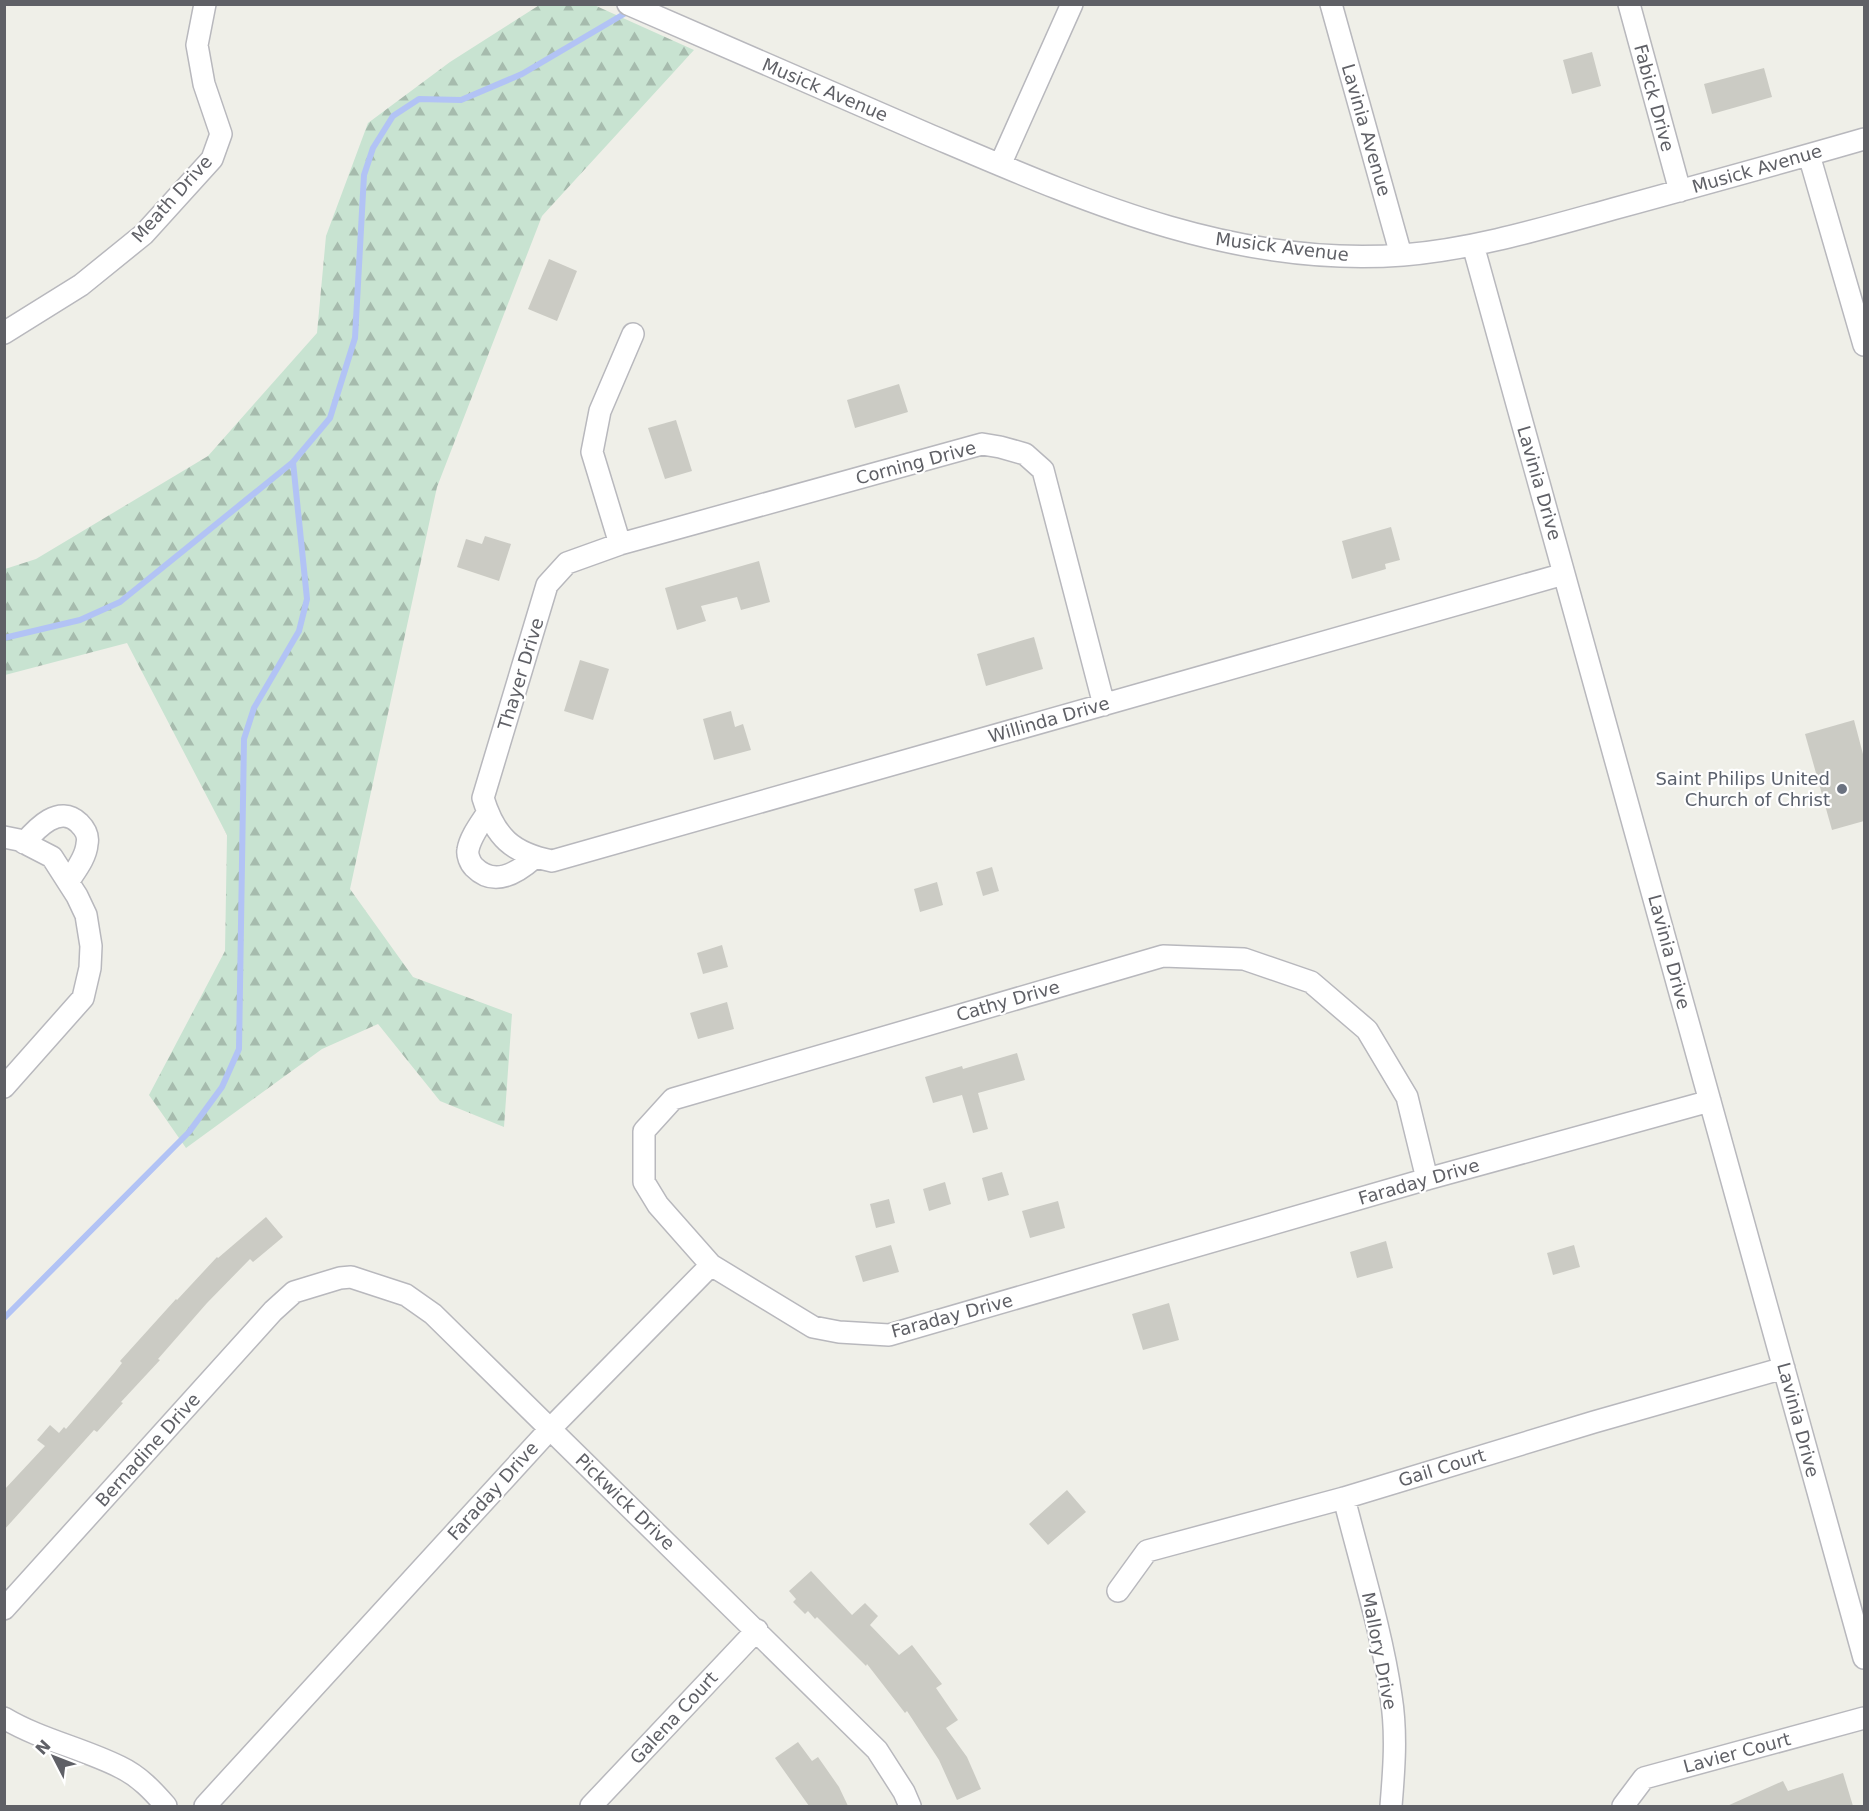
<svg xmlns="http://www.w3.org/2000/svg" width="1869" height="1811" font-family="'DejaVu Sans',sans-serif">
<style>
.forest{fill:url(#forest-firs)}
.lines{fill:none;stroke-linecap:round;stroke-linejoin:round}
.stream{stroke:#b2c3f5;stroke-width:6}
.building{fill:#cbcbc4}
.minor-casing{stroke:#b8b8bd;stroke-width:24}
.minor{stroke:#fff;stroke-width:21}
.worship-dot{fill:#6b7280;stroke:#fff;stroke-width:2}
.labels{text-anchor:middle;stroke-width:4.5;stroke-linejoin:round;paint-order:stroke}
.street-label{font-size:18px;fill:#5f6066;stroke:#fff}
.worship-label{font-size:18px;fill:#5b616d;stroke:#fff;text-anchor:end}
</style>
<defs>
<pattern id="forest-firs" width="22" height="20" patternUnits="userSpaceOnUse" patternTransform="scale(1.5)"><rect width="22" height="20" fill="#c8e3d1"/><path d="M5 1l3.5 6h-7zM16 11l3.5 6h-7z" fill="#a6bbad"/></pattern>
</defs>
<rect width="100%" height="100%" fill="#efefe8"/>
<path class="forest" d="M541 4 594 5 694 50 542 216 437 487 350 889 413 977 512 1014 504 1127 440 1101 378 1024 322 1049 186 1148 149 1095 225 951 227 835 127 643 5 675V569L36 559 208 456 317 333 326 236 368 123 450 62Z"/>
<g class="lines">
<path class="stream" d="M4 638 80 620 120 602 293 462 330 418 355 338 364 175 373 148 393 116 419 99 461 100 522 74 629 11
M4 1318 189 1132 222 1087 239 1049 244 739 254 708 299 631 307 599 293 462"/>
</g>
<path class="building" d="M1592 52 1601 86 1572 94 1563 60Z
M1764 68 1772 97 1712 114 1704 84Z
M549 259 577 271 557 321 528 309Z
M899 384 908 412 855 428 847 400Z
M676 420 692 471 665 479 648 428Z
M1391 527 1400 560 1385 564 1386 569 1352 579 1342 541Z
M485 536 511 544 499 581 457 567 466 539 482 544Z
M759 561 770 602 741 610 737 597 701 606 706 621 677 630 665 588Z
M1034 637 1043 669 986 686 977 654Z
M580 660 609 669 593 720 564 711Z
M731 711 735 727 743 724 751 750 714 760 703 719Z
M1854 720 1864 758V821L1832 830 1805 734Z
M992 867 999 891 983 896 976 872Z
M937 882 943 905 920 912 914 889Z
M722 945 728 967 703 974 697 953Z
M727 1002 734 1029 698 1039 690 1013Z
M1017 1053 1025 1080 978 1093 988 1129 973 1133 962 1095 933 1103 925 1077 962 1066 963 1069Z
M1002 1172 1009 1195 988 1201 982 1178Z
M945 1182 951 1204 929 1211 923 1189Z
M889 1199 895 1223 876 1228 870 1204Z
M1058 1201 1065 1228 1030 1238 1022 1211Z
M266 1217 283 1237 253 1262 250 1259 207 1303 158 1359 160 1360 121 1402 123 1403 97 1432 94 1430 4 1530V1490L45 1446 37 1440 50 1425 59 1433 64 1427 66 1429 115 1372 122 1363 120 1361 176 1299 177 1300 217 1257 218 1258Z
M1386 1241 1393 1268 1357 1278 1350 1252Z
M891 1245 899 1272 863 1282 855 1256Z
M1574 1245 1580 1267 1553 1275 1547 1253Z
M1169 1303 1179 1340 1143 1350 1132 1314Z
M1067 1490 1086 1512 1048 1545 1029 1524Z
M811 1571 852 1615 865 1603 878 1616 870 1625 899 1655 912 1645 942 1684 936 1688 958 1720 946 1728 967 1757 981 1789 957 1800 939 1760 907 1711 905 1713 867 1664 866 1666 817 1617 815 1619 808 1611 805 1614 793 1602 796 1599 789 1591Z
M798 1742 812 1761 818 1757 839 1787 848 1806H809L775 1758Z
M1843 1773 1853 1806H1727L1783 1781 1788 1791Z"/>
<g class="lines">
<defs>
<path id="minor" d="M628 4C727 48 827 91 927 134 1080 199 1232 268 1403 255 1475 249 1544 228 1613 209 1697 186 1781 163 1864 139
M1331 4 1401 255
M1629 4 1680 191
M1809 155 1864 345
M1000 165 1072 4
M1473 245 1864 1658
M4 333 81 285 144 234 212 159 221 134 204 84 197 45 205 4
M620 544 592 452 600 411 633 334
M1104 705 1043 470 1025 454 1000 447 982 444 620 544 567 563 547 585 483 798C495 837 512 853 552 861L1564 574
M488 812C481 823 470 837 468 850 467 855 470 863 474 867 494 887 516 874 534 858
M4 837 19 840 52 857 77 896 86 915 91 946 90 968 83 998 4 1087
M24 843C37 828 59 804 79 823 85 829 89 835 87 844 86 858 75 871 68 882
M1427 1179 1407 1097 1367 1030 1311 982 1244 959 1163 956 673 1099 644 1131V1182L658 1205 711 1265 813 1327 839 1332 889 1335 1427 1179 1710 1101
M1344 1498C1360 1562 1382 1632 1391 1696 1397 1733 1394 1770 1391 1806
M1118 1591 1147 1551 1344 1498 1594 1422 1784 1368
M4 1609 273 1311 294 1292 340 1278 351 1277 406 1295 433 1314 877 1750 904 1792 910 1806
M4 1718C41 1740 82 1748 120 1767 139 1776 153 1791 166 1806
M205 1806 550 1429 711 1265
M591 1806 757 1630
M1623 1806 1644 1778 1864 1718"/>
</defs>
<use href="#minor" class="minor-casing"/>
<use href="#minor" class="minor"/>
</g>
<circle class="worship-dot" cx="1842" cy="789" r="6"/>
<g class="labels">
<g class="street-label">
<text transform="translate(825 90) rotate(23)" y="6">Musick Avenue</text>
<text transform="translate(1654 98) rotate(75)" y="6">Fabick Drive</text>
<text transform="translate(1366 130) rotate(74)" y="6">Lavinia Avenue</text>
<text transform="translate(1757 169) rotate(-16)" y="6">Musick Avenue</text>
<text transform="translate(172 199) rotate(-48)" y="6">Meath Drive</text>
<text transform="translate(1282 247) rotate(7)" y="6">Musick Avenue</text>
<text transform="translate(916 463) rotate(-15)" y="6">Corning Drive</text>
<text transform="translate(1539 483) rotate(74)" y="6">Lavinia Drive</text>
<text transform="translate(521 674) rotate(-73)" y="6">Thayer Drive</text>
<text transform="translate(1049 720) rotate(-16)" y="6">Willinda Drive</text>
<text transform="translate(1669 952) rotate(75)" y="6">Lavinia Drive</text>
<text transform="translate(1008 1001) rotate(-16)" y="6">Cathy Drive</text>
<text transform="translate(1419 1182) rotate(-16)" y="6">Faraday Drive</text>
<text transform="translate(952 1316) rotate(-15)" y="6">Faraday Drive</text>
<text transform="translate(1798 1420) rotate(75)" y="6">Lavinia Drive</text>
<text transform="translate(148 1450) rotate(-48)" y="6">Bernadine Drive</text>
<text transform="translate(1442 1468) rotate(-17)" y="6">Gail Court</text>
<text transform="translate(493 1491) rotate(-48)" y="6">Faraday Drive</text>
<text transform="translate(625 1502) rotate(44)" y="6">Pickwick Drive</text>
<text transform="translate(1379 1651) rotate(79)" y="6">Mallory Drive</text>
<text transform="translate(674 1718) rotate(-47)" y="6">Galena Court</text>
<text transform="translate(1737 1753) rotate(-15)" y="6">Lavier Court</text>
</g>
<g class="worship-label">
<text x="1830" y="785">Saint Philips United<tspan x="1830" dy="21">Church of Christ</tspan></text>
</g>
</g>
<rect width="1869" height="1811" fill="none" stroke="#5f6066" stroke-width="12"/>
<g transform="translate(54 1757) rotate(312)" stroke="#ffffff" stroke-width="4.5" paint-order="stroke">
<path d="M0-4.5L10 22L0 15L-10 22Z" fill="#5f6066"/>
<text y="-9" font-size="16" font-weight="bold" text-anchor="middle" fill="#5f6066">N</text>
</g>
</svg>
